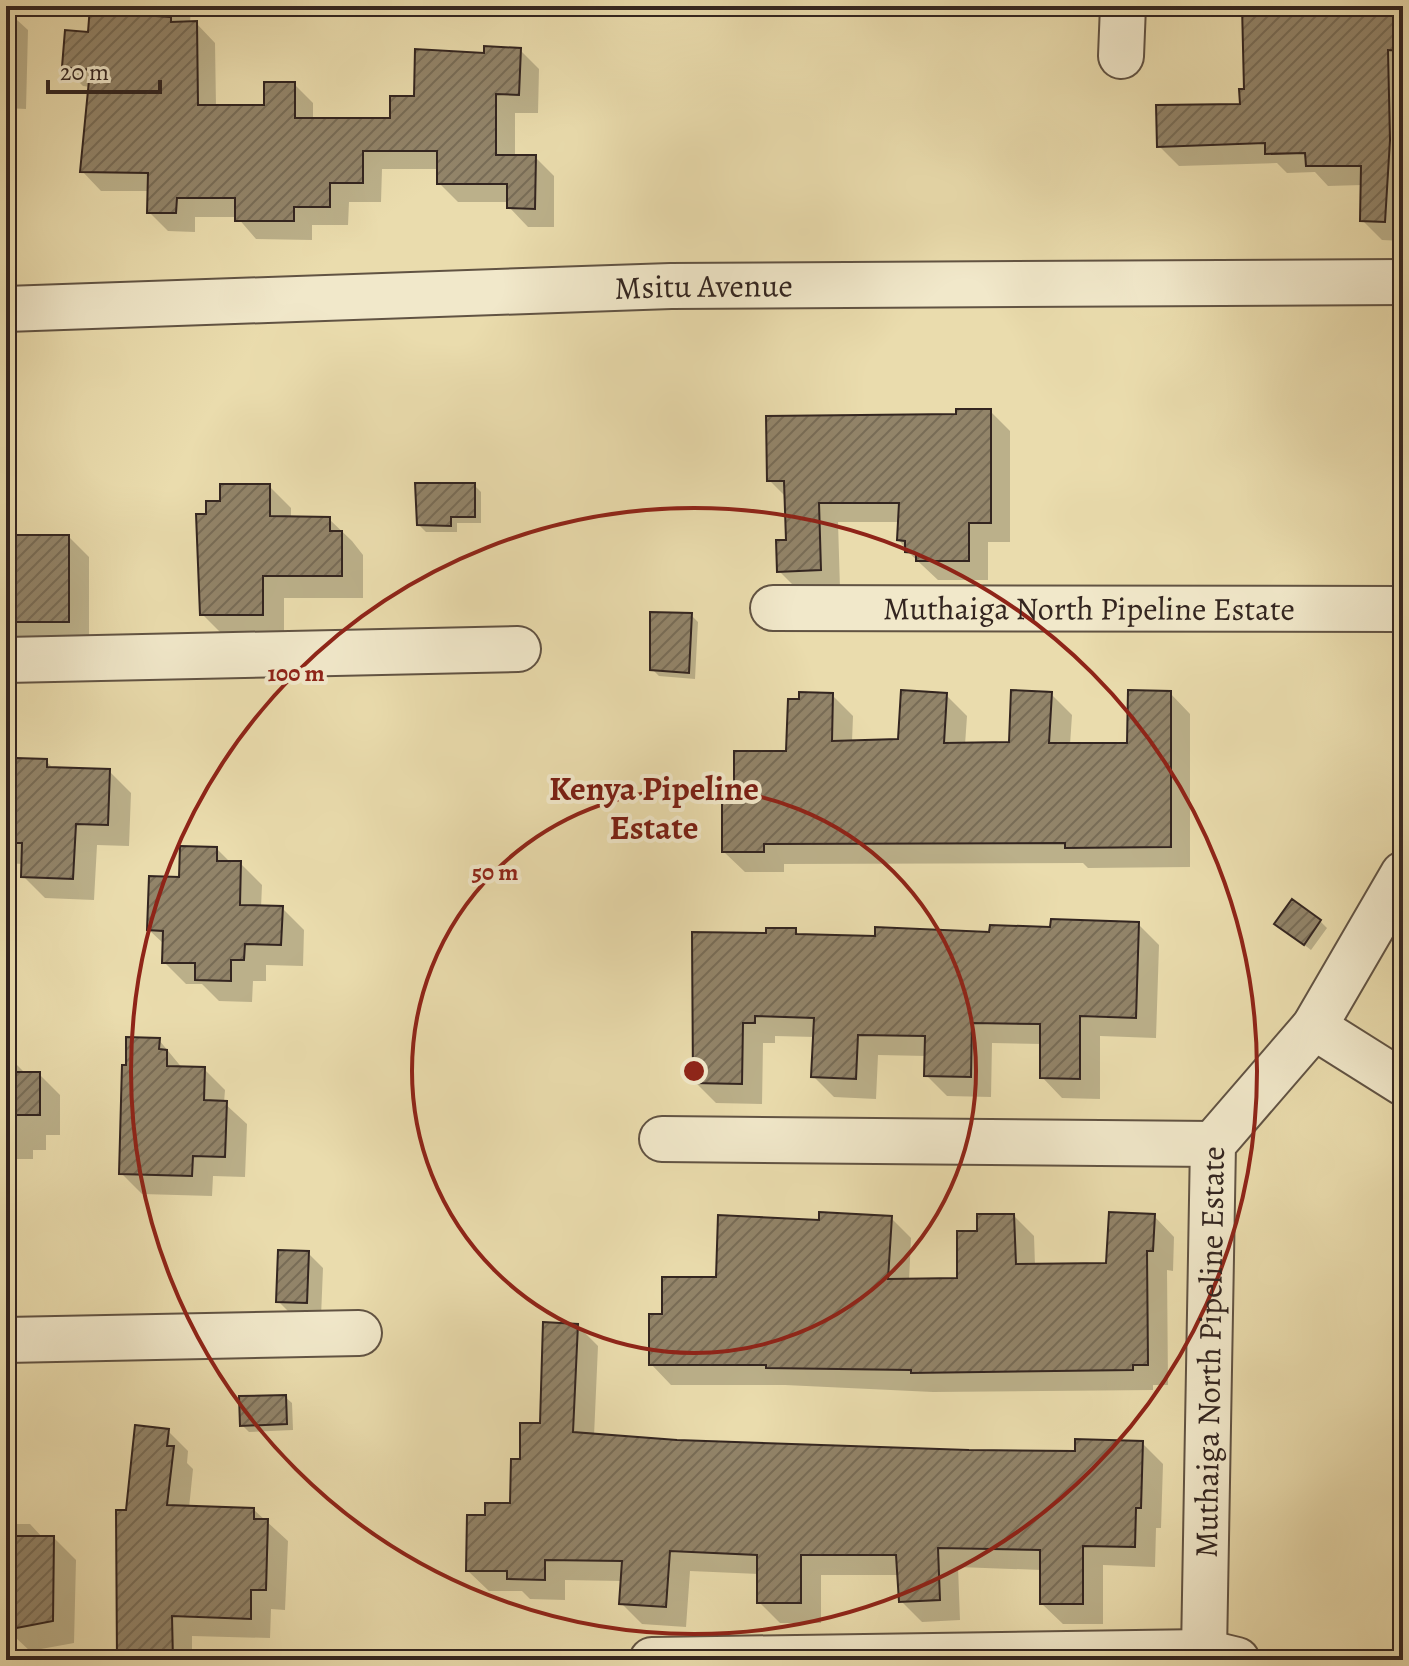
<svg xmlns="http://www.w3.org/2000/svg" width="1409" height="1666" font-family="Alegreya,serif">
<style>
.shadow{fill:#0003}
.building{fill:url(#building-hatch);stroke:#332520;stroke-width:2}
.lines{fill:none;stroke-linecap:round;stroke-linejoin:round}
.minor-casing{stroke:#615343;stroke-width:48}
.minor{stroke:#f1e8ca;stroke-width:44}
.ring{fill:none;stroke:#8f2418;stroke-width:4}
.labels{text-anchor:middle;stroke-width:8;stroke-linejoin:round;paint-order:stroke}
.street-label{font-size:32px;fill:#332520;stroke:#f1e8ca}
.neighbourhood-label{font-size:34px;font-weight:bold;fill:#7a1f14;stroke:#f1e8ca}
.centre{fill:#8f2418;stroke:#f1e8ca;stroke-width:4}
.ring-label{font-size:24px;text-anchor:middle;font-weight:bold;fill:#8f2418;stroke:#f1e8ca;stroke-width:8;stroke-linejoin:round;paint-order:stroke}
</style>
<defs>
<pattern id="building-hatch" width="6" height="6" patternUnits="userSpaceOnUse" patternTransform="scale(2)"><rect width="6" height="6" fill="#928469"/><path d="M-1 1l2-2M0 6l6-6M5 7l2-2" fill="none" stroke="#786c56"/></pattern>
</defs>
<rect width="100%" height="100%" fill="#eadcad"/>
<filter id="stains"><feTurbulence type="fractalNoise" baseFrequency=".0025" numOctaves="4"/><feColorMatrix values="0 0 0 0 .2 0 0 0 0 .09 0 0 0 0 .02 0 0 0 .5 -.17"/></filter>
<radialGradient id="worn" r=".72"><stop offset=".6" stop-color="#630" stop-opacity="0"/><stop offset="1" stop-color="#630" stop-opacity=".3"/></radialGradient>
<path class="shadow" d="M92 6H191L190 24 196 23 215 43 216 107H266L294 84 313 103V120H392L416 98 486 55 520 50 539 69 538 113H515V157H535L554 176V227H528L509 207V202H458L439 183V169H382L381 202H349L348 225H312V240L256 239 237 217H195V232L168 231 149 212 150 191H101L82 171 90 87 83 86 64 67 89 34Z
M1244 6H1403V241L1382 240 1362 220V185L1328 186 1315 172 1287 173 1277 163 1179 166 1159 146 1242 106 1246 91Z
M6 10 28 30 26 109 6 108Z
M990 411 1010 431V542H988V580H938L907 551 899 540 900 522H838L840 589 799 591 779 571 788 542 787 498 769 480 958 416Z
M474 485 481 492V523H457V532H426L419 525Z
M269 486 291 508V518L329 519 352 541 363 555V598H284V636H224L202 614 208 516 222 503Z
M6 537H69L89 557V642L6 647Z
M691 615 698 622 695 679 659 676 652 669Z
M1170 693 1190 714V867L1088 868 1083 863 784 864V872H745L724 852 736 793 788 753 832 695 853 716 852 742 900 741 946 695 967 716 965 745 1010 744 1051 694 1072 715 1070 745H1129Z
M46 761 54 769 109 771 131 793 129 846 97 845 94 900 45 898 23 876V864L6 863V777L17 778Z
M217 849 231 863H240L262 885 261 908H282L304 930 303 966 266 965V981H253L252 1002 219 1001 202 984H186L164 962 165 945 149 930 181 879Z
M1320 921 1327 928 1311 950 1277 924Z
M1138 924 1159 945 1156 1038 1100 1036V1099L1062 1098 1042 1077V1044L992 1043 991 1097 947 1096 926 1075 927 1056 878 1055 876 1099 834 1097 813 1076 815 1037 775 1036V1043H763L762 1104 716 1103 695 1082 768 935 795 930 801 937 876 938Z
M159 1040 183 1069H204L225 1090 224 1103 247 1124 245 1177 213 1176 212 1196 142 1194 121 1173Z
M6 1064H16L26 1074H39L60 1095V1135H46V1150H33V1159H6Z
M1014 1216 1034 1236 1035 1266 1108 1265 1154 1216 1174 1237 1173 1271 1167 1270 1168 1385H1153V1390L933 1392 785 1385H671L651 1364 664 1316 717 1279 821 1222 891 1218 911 1238 909 1281 959 1280 979 1233Z
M308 1253 323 1268 321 1317 293 1316 278 1301Z
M577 1325 598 1346 594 1436 677 1442 1077 1453 1142 1443 1163 1464 1161 1528H1156L1155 1567 1103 1565V1624H1063L1042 1604V1570L958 1567 960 1620 922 1622 901 1601 900 1575H821V1623H780L759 1602V1574L690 1571 686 1627 642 1624 621 1603 623 1581 565 1580V1600L530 1599 522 1591H489L468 1571 487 1517 512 1505 522 1461 542 1425Z
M285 1397 292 1403 293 1430 249 1432 242 1425Z
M168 1431 188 1451 187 1463 193 1469 189 1508 254 1510 288 1541 285 1610 271 1609 270 1638 192 1636V1660H119L128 1512Z
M6 1484 12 1490 11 1524H30L43 1538H54L76 1560 74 1643 30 1651 16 1638 6 1637Z"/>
<path class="building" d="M90 6 157 8V16L171 17V22L197 21 198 105H264V82H295V118H390V96H414L415 49 484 53V46L521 48 519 95 496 94V155H536L535 209 507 208V184H437V151H363V183H330V207H294V221H235V198H177L176 213H147L148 173 80 172 90 70 62 67 65 30 88 32Z
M1242 6H1403V51L1388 50 1390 140 1385 222 1360 221 1361 166H1306L1305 153 1265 154V143L1157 147 1156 105 1240 104 1239 89H1244Z
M956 409H991V523H969V561H916V553L905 552V541L897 540 899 503H819L821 570 777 572 776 540H786L784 481H767L766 416 956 414Z
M415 483H475V517H451V526L417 525Z
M220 484H270V516L330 517V531H342V576H263V615H200L196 514H206V501H220Z
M6 535H69V622H6Z
M650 612 692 613 689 673 650 670Z
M901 690 947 693 944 743 1009 742 1011 690 1052 692 1049 743H1127L1128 690 1171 691V847L1065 848V843L764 844V852H722V791H734V751H786L788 699H799V692L833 693 832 741 898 739Z
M16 758 47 759V767L110 769 108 825 76 824 73 879 21 877 22 843H6V775L15 776Z
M180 846 217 847V861H241L240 905 283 906 281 945 245 944 244 960H231V981L195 980V963H162L163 931 147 930 149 876 179 877Z
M1292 899 1321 920 1304 945 1274 924Z
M1051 919 1139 922 1136 1018 1080 1016V1079L1040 1078V1024L972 1023 971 1077 924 1076 925 1036 858 1035 856 1079 811 1077 814 1018 755 1016V1023H743L742 1084 693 1083 692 932 766 933V928H796V934L875 936V927L989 932 990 925 1050 927Z
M126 1037 160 1038 159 1049 167 1050V1066L205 1067 204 1100 227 1101 225 1157 193 1156 192 1176 119 1174 122 1065H126Z
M6 1072H40V1115H6Z
M819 1212 892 1216 888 1279 957 1278V1231H977V1214H1014L1016 1264 1106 1263 1109 1212 1155 1214 1153 1251H1147L1148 1365H1133V1370L911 1373V1370L766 1368V1365H649V1314H662V1277H716L718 1215 819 1220Z
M278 1250 309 1251 307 1303 276 1302Z
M543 1322 578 1324 573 1432 677 1440 969 1450 1075 1451V1439L1143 1441 1141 1508H1136L1135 1547 1083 1546V1604H1040V1550L938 1548 940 1600 899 1602 896 1555H801V1603H757V1555L670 1551 666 1607 619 1604 622 1561 545 1560V1580L507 1579V1571H466L467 1515H485V1503H510L511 1459H520V1423H540Z
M286 1395 287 1424 240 1426 239 1396Z
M135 1425 169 1429 167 1446H174L167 1505 254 1508V1519H268L266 1590H251V1619L172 1616 173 1660H117L116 1510H126Z
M6 1536H54L53 1621 6 1630Z"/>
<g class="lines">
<defs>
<g id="minor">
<path d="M1121 56 1123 6"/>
<path id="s1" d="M6 309 671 286 1403 282"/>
<path id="s2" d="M773 608 1403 609"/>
<path d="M6 660 518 649"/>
<path d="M1314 1027 1403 1083"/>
<path d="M662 1139 1213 1144"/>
<path d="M6 1340 359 1333"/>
<path id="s3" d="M1204 1652 1213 1144 1314 1027 1403 874"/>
<path d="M652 1660 1204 1652 1237 1660"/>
</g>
</defs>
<use href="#minor" class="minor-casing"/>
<use href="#minor" class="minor"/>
</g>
<g class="ring">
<circle cx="694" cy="1071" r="282"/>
<circle cx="694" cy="1071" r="563"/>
</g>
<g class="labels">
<g class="street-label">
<text dy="11" stroke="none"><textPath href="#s1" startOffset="698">Msitu Avenue</textPath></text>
<text dy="11" stroke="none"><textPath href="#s2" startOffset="316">Muthaiga North Pipeline Estate</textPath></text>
<text dy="11" stroke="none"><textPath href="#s3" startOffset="300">Muthaiga North Pipeline Estate</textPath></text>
</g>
<g class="neighbourhood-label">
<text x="654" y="800">Kenya Pipeline<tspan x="654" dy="39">Estate</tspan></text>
</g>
</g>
<circle cx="694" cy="1071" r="12" class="centre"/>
<g class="ring-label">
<text x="296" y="681">100 m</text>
<text x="495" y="880">50 m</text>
</g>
<rect width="1409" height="1666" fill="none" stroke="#eadcad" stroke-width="32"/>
<rect x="8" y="8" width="1393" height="1650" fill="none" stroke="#332520" stroke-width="4"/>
<rect x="16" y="16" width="1377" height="1634" fill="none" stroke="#332520" stroke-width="2"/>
<path d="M48 80v12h112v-12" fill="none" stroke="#332520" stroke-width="4"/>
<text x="60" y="80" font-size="24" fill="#332520" stroke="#f1e8ca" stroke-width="6" paint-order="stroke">20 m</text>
<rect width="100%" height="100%" filter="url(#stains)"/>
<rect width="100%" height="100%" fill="url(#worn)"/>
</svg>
